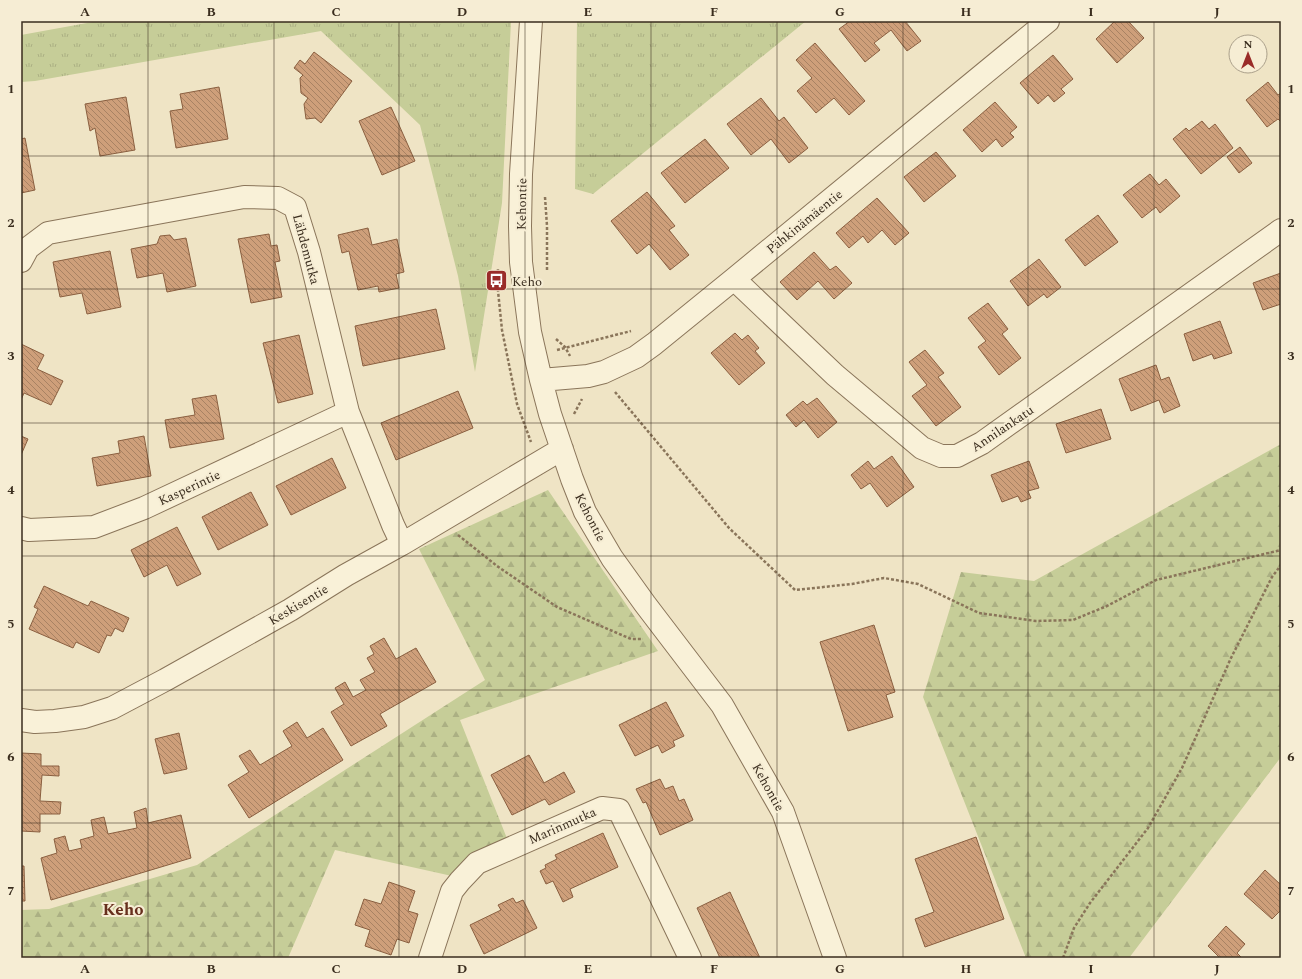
<svg xmlns="http://www.w3.org/2000/svg" width="1302" height="979" font-family="Spectral,serif">
<style>
.grass{fill:url(#grass-tufts)}
.forest{fill:url(#forest-firs)}
.building{fill:url(#building-back-hatch);stroke:#8a5f40}
.lines{fill:none;stroke-linecap:round;stroke-linejoin:round}
.minor-casing{stroke:#8a755a;stroke-width:24}
.path{stroke:#8a755a;stroke-width:2.5;stroke-dasharray:3 2;stroke-linecap:butt}
.minor{stroke:#f9f1d8;stroke-width:22}
.grid{fill:none;stroke:#3a2d1e;stroke-width:1;stroke-opacity:0.55}
.labels{text-anchor:middle;stroke-width:4;stroke-linejoin:round;paint-order:stroke}
.street-label{font-size:13px;fill:#3a2d1e;stroke:#f6edd4}
.poi-label{font-size:13px;fill:#3a2d1e;stroke:#f6edd4;text-anchor:start}
.district-label{font-size:17px;font-weight:bold;fill:#672f1d;stroke:#f6edd4}
.neatline{fill:none;stroke:#3a2d1e;stroke-width:1.5}
.grid-label{font-size:13px;text-anchor:middle;font-weight:bold;fill:#3a2d1e}
</style>
<defs>
<pattern id="grass-tufts" width="24" height="20" patternUnits="userSpaceOnUse"><rect width="24" height="20" fill="#c6cd98"/><path d="M3 7l-1-3M5 7V3M7 7l1-3M15 17l-1-3M17 17v-4M19 17l1-3" fill="none" stroke="#abb083"/></pattern>
<pattern id="forest-firs" width="22" height="20" patternUnits="userSpaceOnUse"><rect width="22" height="20" fill="#c6cd98"/><path d="M5 1l3.5 6h-7zM16 11l3.5 6h-7z" fill="#abb083"/></pattern>
<pattern id="building-back-hatch" width="6" height="6" patternUnits="userSpaceOnUse"><rect width="6" height="6" fill="#ce9f7a"/><path d="M-1 5l2 2M0 0l6 6M5-1l2 2" fill="none" stroke="#a88263"/></pattern>
</defs>
<rect width="100%" height="100%" fill="#efe4c5"/>
<path class="grass" d="M98 21H511L502 203 475 372 458 276 420 125 321 31 35 81 21 82V35Z
M577 21H806L593 194 575 189Z"/>
<path class="forest" d="M1281 444V757L1129 958H1026L923 697 961 572 1034 581Z
M548 490 658 651 460 720 508 841 452 876 335 850 288 958H21V910L49 909 197 865 485 680 419 549Z"/>
<path class="building" d="M850 21H905L921 41 907 51 891 30 874 43 880 50 865 62 839 29Z
M1115 21H1128L1144 38 1117 63 1096 39Z
M815 43 865 101 849 115 834 98 816 113 797 91 812 78 796 60Z
M314 52 352 81 321 123 315 118 306 119 304 104 308 98 301 93 300 78 303 75 294 68 300 60 305 64Z
M1053 55 1073 79 1061 89 1065 93 1054 102 1048 95 1038 104 1020 83Z
M1268 82 1278 95 1281 93V122L1278 119 1267 127 1246 100Z
M219 87 228 139 176 148 170 111 183 109 180 94Z
M126 97 135 150 100 156 95 128 90 131 85 104Z
M761 98 779 121 784 117 808 148 789 163 771 139 751 155 727 124Z
M995 102 1017 127 1010 133 1014 137 1002 147 996 139 982 152 963 130Z
M391 107 415 161 382 175 359 121Z
M1202 121 1209 129 1215 124 1233 148 1201 174 1173 139 1186 128 1189 131Z
M25 138 35 190 21 193V139Z
M705 139 729 168 685 203 661 173Z
M1240 147 1252 163 1239 173 1227 157Z
M936 152 956 176 924 202 904 177Z
M1150 174 1159 185 1166 179 1180 196 1160 213 1156 207 1142 218 1123 195Z
M647 192 675 226 669 230 689 255 670 270 649 244 637 254 611 221Z
M877 198 909 233 895 245 882 230 868 243 863 236 849 248 836 233Z
M1098 215 1118 242 1085 266 1065 240Z
M368 228 372 245 397 239 404 272 396 274 399 288 379 292 378 286 358 290 349 251 342 253 338 235Z
M269 234 271 246 277 245 280 261 275 262 282 297 251 303 238 239Z
M170 235 174 240 186 238 196 286 167 292 163 273 137 278 131 249 157 244 160 236Z
M110 251 121 307 87 314 82 293 60 297 53 262Z
M814 252 830 270 836 266 852 283 834 299 818 281 797 300 780 282Z
M1039 259 1061 287 1047 298 1044 294 1028 306 1010 281Z
M1281 273V304L1263 310 1253 283Z
M988 303 1008 329 1002 334 1021 358 999 375 978 347 986 341 968 318Z
M436 309 445 349 363 366 355 326Z
M1220 321 1232 353 1214 359 1212 354 1193 361 1184 334Z
M735 333 742 340 748 335 759 348 755 351 765 363 739 385 711 353Z
M299 335 313 394 278 403 263 343Z
M21 344 44 355 37 369 63 381 51 405 24 393 21 400Z
M925 350 944 373 938 377 961 407 936 426 912 396 927 385 909 362Z
M1156 365 1161 380 1169 377 1180 406 1164 413 1159 400 1131 411 1119 379Z
M458 391 473 428 396 460 381 423Z
M216 395 224 439 170 448 165 420 195 415 192 399Z
M817 398 837 422 818 438 804 420 796 427 786 415 803 401 807 405Z
M1101 409 1111 439 1066 453 1056 424Z
M21 436 28 439 21 455Z
M144 436 151 476 97 486 92 458 120 453 118 441Z
M892 456 914 487 887 507 870 483 861 489 851 475 868 461 874 469Z
M332 458 346 488 291 515 276 486Z
M1029 461 1039 488 1028 491 1031 498 1021 502 1018 496 1002 502 991 475Z
M251 492 268 525 218 550 202 517Z
M177 527 201 574 177 586 167 565 144 577 131 550Z
M44 586 88 606 91 601 129 618 123 632 115 628 111 636 107 635 99 653 76 642 73 648 29 629 38 609 34 607Z
M874 625 895 692 886 695 893 717 848 731 820 642Z
M384 638 396 659 416 648 436 682 380 714 387 726 351 746 331 712 344 704 335 688 345 682 353 697 366 690 360 680 375 672 367 658 374 654 370 646Z
M666 702 684 736 673 741 675 746 662 753 658 745 635 756 619 725Z
M297 722 307 738 323 728 343 760 249 818 228 785 249 772 239 756 250 750 260 765 292 746 283 731Z
M179 733 187 769 164 774 155 739Z
M21 753 41 754V766H59V776L42 775 40 801 61 802 60 814H40V832L21 831Z
M529 755 544 783 564 772 575 792 549 805 545 799 512 815 491 775Z
M660 779 665 789 673 786 679 801 684 799 693 820 660 835 646 802 643 803 636 789Z
M146 808 148 823 181 815 191 858 51 900 41 858 57 853 54 839 65 836 69 851 82 848 80 840 94 836 91 820 104 817 108 834 137 828 134 812Z
M603 833 618 867 570 889 573 897 563 902 553 881 546 884 540 871 546 868 545 865 557 859 555 855Z
M976 837 1004 919 925 947 915 919 934 912 915 859Z
M21 866H24L25 901H21Z
M1265 870 1281 885V910L1272 919 1244 894Z
M389 882 415 891 408 911 418 914 409 943 397 939 391 955 365 946 370 930 355 925 364 899 381 904Z
M730 892 760 958H720L697 908Z
M513 898 516 903 523 900 537 928 484 954 470 925 501 910 498 905Z
M1226 926 1245 944 1237 953 1242 958H1220L1208 946Z"/>
<g class="lines">
<defs>
<path id="minor" d="M531 21 521 174 520 226 521 262 530 332 541 380 550 414 572 479 585 512 612 558 645 604 722 705 783 812 835 958
M21 261 28 248 48 233 244 197 278 198 295 207 309 252 348 412 393 525 402 544
M734 279 835 375 922 448 941 456H957L982 443 1281 230
M541 380 588 376 604 372 636 357 654 344 734 279 1048 21
M21 528 29 530 94 527 144 508 348 412
M21 720 35 722 55 721 84 717 112 708 165 680 290 610 346 575 402 544 562 449
M430 958 452 891 460 881 477 863 602 808 619 810 690 958"/>
</defs>
<use href="#minor" class="minor-casing"/>
<path class="path" d="M545 197 547 226V272
M498 269 497 281 502 330 517 404 531 442
M556 339 565 347 570 356
M557 350 631 331
M615 392 729 528 795 590 852 584 884 578 918 584 979 613 1036 621 1073 620 1107 606 1156 580 1281 550
M574 414 582 399
M458 535 497 566 557 607 631 639H643
M1063 958 1074 928 1090 903 1148 828 1182 768 1231 658 1272 577 1281 565"/>
<use href="#minor" class="minor"/>
</g>
<path class="grid" d="M148 21V958M274 21V958M399 21V958M525 21V958M651 21V958M777 21V958M903 21V958M1028 21V958M1154 21V958M21 156H1281M21 289H1281M21 423H1281M21 556H1281M21 690H1281M21 823H1281"/>
<defs>
<symbol id="bus-square" viewBox="-11 -11 22 22"><rect x="-9" y="-9" width="18" height="18" rx="4" fill="#9a2c29" stroke="#f6edd4"/><path d="M-5-6H5V4H4V6H2V4H-2V6H-4V4H-5ZM-3.5-4V0h7V-4ZM-3.5 1.2v1.5H-2V1.2ZM2 1.2v1.5H3.5V1.2Z" fill="#fff"/></symbol>
</defs>
<g fill-rule="evenodd">
<use href="#bus-square" x="484" y="268" width="25" height="25"/>
</g>
<g class="labels">
<g class="street-label">
<text transform="translate(521 204) rotate(-89)" y="5">Kehontie</text>
<text transform="translate(804 221) rotate(-39)" y="5">Pähkinämäentie</text>
<text transform="translate(307 249) rotate(75)" y="5">Lähdemutka</text>
<text transform="translate(1002 428) rotate(-34)" y="5">Annilankatu</text>
<text transform="translate(189 487) rotate(-25)" y="5">Kasperintie</text>
<text transform="translate(591 517) rotate(63)" y="5">Kehontie</text>
<text transform="translate(298 604) rotate(-31)" y="5">Keskisentie</text>
<text transform="translate(769 787) rotate(61)" y="5">Kehontie</text>
<text transform="translate(562 825) rotate(-24)" y="5">Marinmutka</text>
</g>
<g class="poi-label">
<text x="512" y="286">Keho</text>
</g>
<g class="district-label">
<text x="123" y="915">Keho</text>
</g>
</g>
<rect width="1302" height="979" fill="none" stroke="#f6edd4" stroke-width="44"/>
<g transform="translate(1248 54)"><circle r="19" fill="#f6edd4" stroke="#aba08b"/>
<path d="M0-3L7 15L0 10L-7 15Z" fill="#9a2c29"/>
<text y="-6" font-size="11" font-weight="bold" text-anchor="middle" fill="#3a2d1e">N</text>
</g>
<rect x="22" y="22" width="1258" height="935" class="neatline"/>
<g class="grid-label">
<text x="85" y="16">A</text>
<text x="211" y="16">B</text>
<text x="336" y="16">C</text>
<text x="462" y="16">D</text>
<text x="588" y="16">E</text>
<text x="714" y="16">F</text>
<text x="840" y="16">G</text>
<text x="966" y="16">H</text>
<text x="1091" y="16">I</text>
<text x="1217" y="16">J</text>
<text x="11" y="93">1</text>
<text x="1291" y="93">1</text>
<text x="11" y="227">2</text>
<text x="1291" y="227">2</text>
<text x="11" y="360">3</text>
<text x="1291" y="360">3</text>
<text x="11" y="494">4</text>
<text x="1291" y="494">4</text>
<text x="11" y="628">5</text>
<text x="1291" y="628">5</text>
<text x="11" y="761">6</text>
<text x="1291" y="761">6</text>
<text x="11" y="895">7</text>
<text x="1291" y="895">7</text>
<text x="85" y="973">A</text>
<text x="211" y="973">B</text>
<text x="336" y="973">C</text>
<text x="462" y="973">D</text>
<text x="588" y="973">E</text>
<text x="714" y="973">F</text>
<text x="840" y="973">G</text>
<text x="966" y="973">H</text>
<text x="1091" y="973">I</text>
<text x="1217" y="973">J</text>
</g>
</svg>
